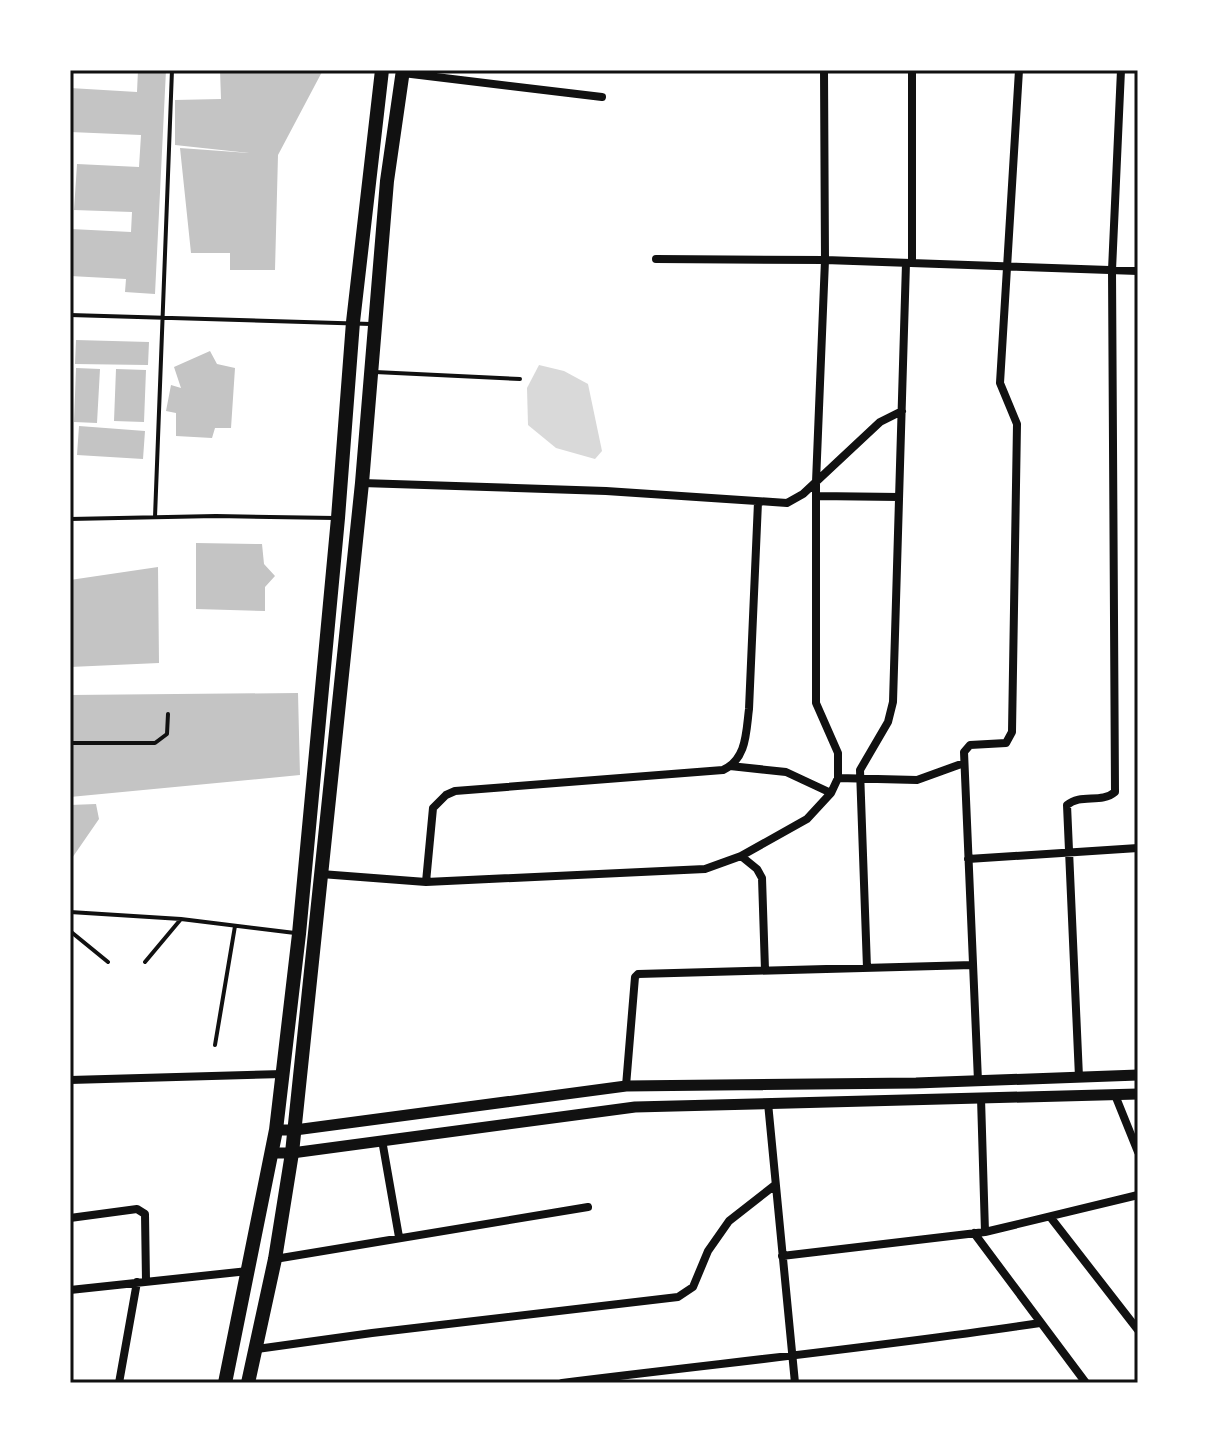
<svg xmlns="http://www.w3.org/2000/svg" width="1208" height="1453" font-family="Roboto,sans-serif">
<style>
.water{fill:#d9d9d9}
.building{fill:#c4c4c4}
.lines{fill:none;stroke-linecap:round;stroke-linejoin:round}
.service{stroke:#111;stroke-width:4}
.minor{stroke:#111;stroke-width:8}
.tertiary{stroke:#111;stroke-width:11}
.primary{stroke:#111;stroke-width:14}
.neatline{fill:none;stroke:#111;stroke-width:3}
</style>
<rect width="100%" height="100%" fill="#fff"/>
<path class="water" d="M539 365 564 371 588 384 602 451 595 459 556 448 528 425 527 388Z"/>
<path class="building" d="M138 70H166L155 294 125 292 126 279 70 276 71 229 131 232 132 212 74 210 77 164 139 167 141 135 70 132V88L137 92Z
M220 70H323L278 155 275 270H230V253H191L180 148 249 153 175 145V100L221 99Z
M76 340 149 342 148 365 75 364Z
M210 351 217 364 235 368 231 428H215L212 438 176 436V413L166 411 171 385 181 388 174 367Z
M76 368 100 369 97 423 74 422Z
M116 369 146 370 144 422 114 421Z
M79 426 145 431 143 459 77 455Z
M196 543 262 544 264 564 275 576 265 587V611L196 609Z
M158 567 159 663 70 667V580Z
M298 693 300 775 70 797V695Z
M96 804 99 819 70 861V805Z"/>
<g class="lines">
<path class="service" d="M70 315 371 324
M375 372 520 379
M155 517 172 70
M70 519 216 516 335 518
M70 743H155L167 734 168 714
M70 912 181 919 295 933
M70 931 108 962
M145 962 181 919
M215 1045 235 926"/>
<path class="minor" d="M912 70V263
M403 73 602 97
M656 259 825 260 1138 271
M362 483 606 491 787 503 803 494 880 422 902 411
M816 496 899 497
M730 766 786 772 831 793
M838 778 917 780 964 763
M741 856 757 869 762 878 765 970
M968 859 1138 848
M321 874 426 882 705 869 741 856 807 819 831 793 838 778V753L816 703V482L825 260 824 70
M426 882 433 808 446 795 455 791 723 770C747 759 746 732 749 709L758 502
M867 968 860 770 888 722 893 702 906 263
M1079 1077 1067 805C1081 793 1101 804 1115 792L1112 270 1121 70
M70 1080 283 1074
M978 1081 964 752 970 745 1006 743 1012 732 1017 424 1000 383 1019 70
M626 1086 635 977 638 974 973 965
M1115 1095 1138 1152
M981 1098 985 1232
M768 1103 795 1383
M382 1140 399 1237
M70 1218 137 1209 145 1214 146 1281
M1051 1218 1138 1330
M974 1233 1086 1383
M782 1256 985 1232 1138 1195
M275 1259 588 1207
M70 1290 248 1271
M257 1349 372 1333 678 1297 693 1287 708 1251 729 1221 775 1185
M119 1383 137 1282
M562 1383C722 1363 881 1347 1040 1323"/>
<path class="tertiary" d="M276 1130H295L626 1086 916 1083 1138 1075
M272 1153H292L635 1107 1138 1094"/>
<path class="primary" d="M225 1383 276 1130 299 934 338 518 353 322 382 70
M248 1383 275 1259 292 1153 362 483 387 181 403 70"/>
</g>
<rect width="1208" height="1453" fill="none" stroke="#ffffff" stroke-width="144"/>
<rect x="72" y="72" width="1064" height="1309" class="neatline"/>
</svg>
